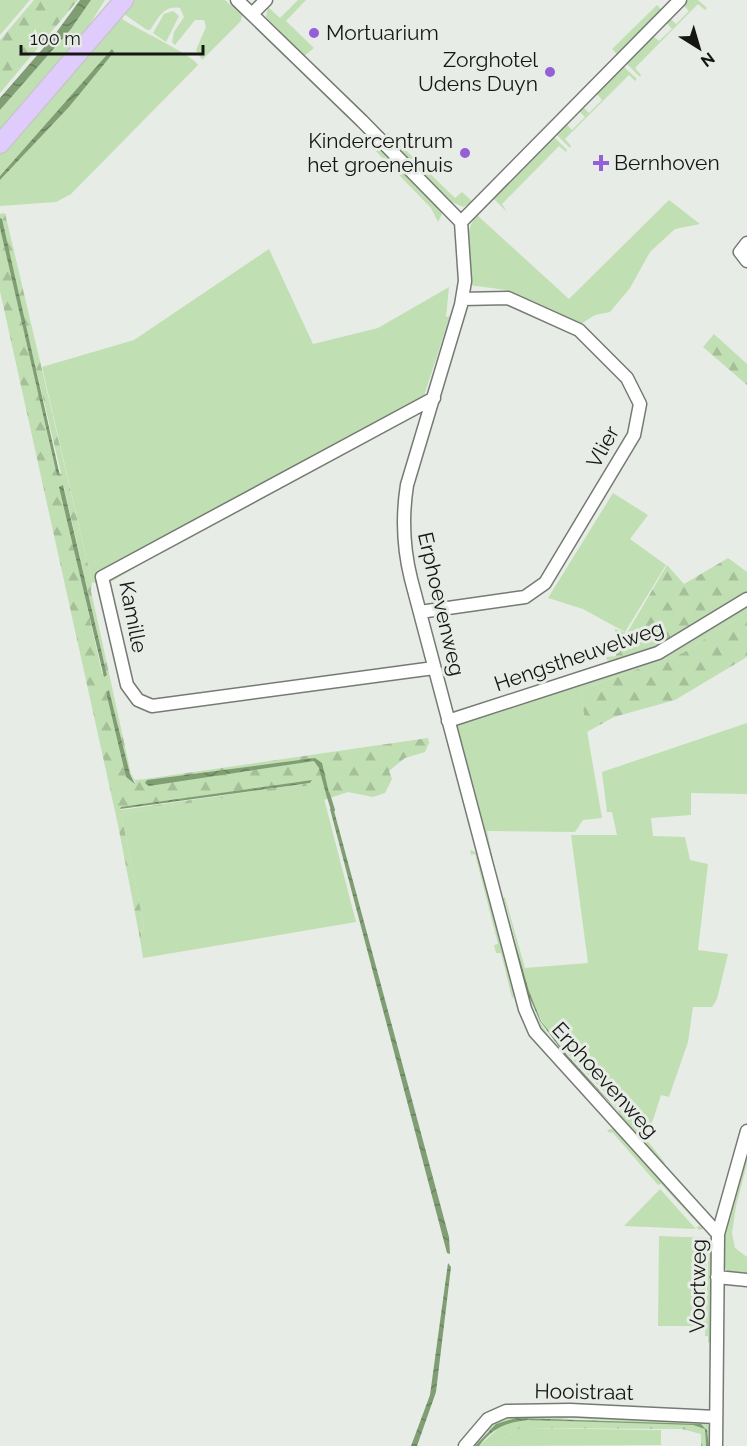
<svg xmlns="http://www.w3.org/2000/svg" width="747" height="1446" font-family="Raleway,sans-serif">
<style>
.grass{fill:#c0dfb3;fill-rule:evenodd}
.forest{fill:url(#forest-firs);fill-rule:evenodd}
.water{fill:url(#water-waves)}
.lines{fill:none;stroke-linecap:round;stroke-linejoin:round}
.stream{stroke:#809e74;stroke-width:4}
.street-casing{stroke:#767a74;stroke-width:15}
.primary-casing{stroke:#c7c7c7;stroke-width:21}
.street{stroke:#fff;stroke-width:12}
.primary{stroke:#dfccfd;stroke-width:18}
.poi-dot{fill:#955fd7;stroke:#e8ece6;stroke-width:2}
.labels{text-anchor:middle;stroke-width:6;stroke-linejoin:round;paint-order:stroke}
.poi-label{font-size:21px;fill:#161715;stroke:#e8ece6;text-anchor:start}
.street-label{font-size:21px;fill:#161715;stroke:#e8ece6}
</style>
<defs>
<pattern id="forest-firs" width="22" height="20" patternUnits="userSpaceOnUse" patternTransform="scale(1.5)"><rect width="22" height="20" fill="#c0dfb3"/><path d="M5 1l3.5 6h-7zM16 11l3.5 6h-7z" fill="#a4bf99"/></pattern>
<pattern id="water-waves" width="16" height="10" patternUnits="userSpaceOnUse" patternTransform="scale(1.5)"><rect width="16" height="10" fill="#809e74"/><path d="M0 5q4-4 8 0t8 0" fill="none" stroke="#68805e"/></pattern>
</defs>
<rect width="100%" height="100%" fill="#e8ece6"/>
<path class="grass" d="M0 0H30L0 35Z
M91 0H105L76 46 0 134V110L71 29Z
M130 0H225L242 15 241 21 202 60 196 50 206 27 204 20H195L175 45 172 42 174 32 184 17 180 8C163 5 159 18 150 30H147L121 12Z
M298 0H306L286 21 314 48 304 56 266 17 268 7 280 18Z
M688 0H698L707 8 705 10 698 4 635 68 641 75 640 77 626 63 653 36 659 41 672 29 666 22 670 18 676 24 689 11 683 5Z
M657 5 662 10 618 55 612 49Z
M173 11 179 16 166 42 153 33 164 14Z
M118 16C135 29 192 54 198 65L71 194 56 202 0 206V180L69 107 114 50 0 176V153L36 114Z
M623 66 637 79 635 81 629 75 565 139 571 146 570 148 556 134 566 124 572 130 585 117 579 111 583 107 589 113 602 100 596 93Z
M387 132 455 198 462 192 473 202 463 207 452 202 387 138Z
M554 137 567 150 566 152 559 146 502 204 507 212 493 198Z
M372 142 437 204 443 212 438 222 431 208 368 143Z
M669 200 700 224 675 229 650 252 630 288 610 312 595 315 579 325 506 290 469 285C468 262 461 234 477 215L569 299Z
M269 249 313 344 378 328 449 287 446 317 450 316 424 396 104 586 92 582 42 367 134 340Z
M613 493 648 515 630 539 666 565 625 632 583 609 548 598Z
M747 603V612L683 653 580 690 602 818 583 820 575 832 487 831 497 879 494 878 455 730 458 723 595 675Z
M747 723V794L691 793V815L651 818 653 836 685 837 690 860 708 864 698 950 728 954 717 999 712 1007H693L688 1042 669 1097 661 1095 651 1126 638 1129 665 1163 662 1166 556 1051 532 1017 499 900 505 897 525 968 588 963 571 835H617L612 812H607L602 772ZM505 901C516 940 526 999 548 1031 565 1056 611 1092 620 1114 591 1088 548 1043 533 1008 519 975 513 936 505 901Z
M320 783 356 922 143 958 140 939 144 926 121 813Z
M470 850 478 853 515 995 510 1001 512 998 501 953H496L494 945 498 944 475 854 471 855Z
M615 1128 706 1228 699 1230 696 1227 700 1226 661 1184 658 1185 613 1133 609 1132 611 1135 607 1130Z
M747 1153V1164L736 1206 732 1233 735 1248 747 1257V1275L729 1272 723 1266V1233Z
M660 1189 696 1229 624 1226Z
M659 1236 712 1238V1341L708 1343V1336H705L709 1243 707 1239 705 1326H658Z
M536 1412 705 1422 711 1428 712 1446H709L708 1433 704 1426 569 1418 488 1431 475 1446H469L498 1416Z
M520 1428 661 1430V1445L492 1446Z"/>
<path class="forest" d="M34 0H78L0 93V40Z
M5 213 92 582 91 591 131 774 135 780 145 779 428 738 429 743 425 752 405 758 389 771 392 779 385 793 373 797 348 792 324 800 319 784 121 813 144 926 140 939 118 825 0 291V228L58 476 61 473 0 218V214ZM60 486 64 487 107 675 102 673ZM109 690 130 774 136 783 126 777 106 692ZM312 780 310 783 121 810 120 808Z
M714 334 747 364V385L703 347Z
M728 558 747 572V593L688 632 657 648 609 664 606 657 616 656 615 629 627 633 667 565 684 584Z
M747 612V657L675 700 614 717 587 732 580 690 683 653Z
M529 1420 694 1425 705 1429 706 1446H701V1434L682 1429 520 1428 492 1446H479L502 1425Z"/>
<path class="water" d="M80 0H91L71 29 0 110V98L53 37Z
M112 49 114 52 69 107 0 180V176Z
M0 218 2 219 60 476 57 475 0 228Z
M63 485 107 675 104 677 59 487Z
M109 690 130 774 135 784 126 777 106 692Z
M315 758 322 763 330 797 326 794 319 768 314 761 149 786 145 783 147 780Z
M312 780 310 783 120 809 121 807Z
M333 807 449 1237 450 1254 447 1253 330 809Z
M503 901 529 991 541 1021 567 1055 621 1114 568 1059 540 1021 527 992Z
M448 1263 451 1267 436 1392 417 1446H411L430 1395Z
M516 1418 701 1424 707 1430 709 1446H706L705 1429 693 1425 529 1420C506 1422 493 1428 479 1446H475L496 1424Z"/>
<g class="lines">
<path class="stream" d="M328 794 333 810"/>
<defs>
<path id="street" d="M237 0 362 121 461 222 465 281 461 305 407 485C402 517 403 547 411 579L525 1009 535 1032 718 1234
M252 14 266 0
M461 222 680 0
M747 243 740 252 747 261
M434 398 102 577 127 685 138 700 152 706 434 668
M420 612 525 597 545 583 634 435 640 404 627 378 579 330 508 298 462 299
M448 721 658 653 747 599
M717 1277 747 1280
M465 1446 488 1419 506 1411 570 1410 716 1417
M716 1446 718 1234 747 1131"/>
<path id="primary" d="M0 144 124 0"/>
</defs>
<use href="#street" class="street-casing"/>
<use href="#primary" class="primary-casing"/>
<use href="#street" class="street"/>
<use href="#primary" class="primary"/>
</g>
<g class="poi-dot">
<circle cx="314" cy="33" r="6"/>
<circle cx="550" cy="72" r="6"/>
<circle cx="465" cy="153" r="6"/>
<path d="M598 154h6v6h6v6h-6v6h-6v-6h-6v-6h6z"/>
</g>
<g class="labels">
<g class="poi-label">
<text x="326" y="40">Mortuarium</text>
<text x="538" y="67" text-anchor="end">Zorghotel<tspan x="538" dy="24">Udens Duyn</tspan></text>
<text x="453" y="148" text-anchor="end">Kindercentrum<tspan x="453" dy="24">het groenehuis</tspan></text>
<text x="614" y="170">Bernhoven</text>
</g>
<g class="street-label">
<text transform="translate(603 447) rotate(-61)" y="7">Vlier</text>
<text transform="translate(441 604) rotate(77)" y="7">Erphoevenweg</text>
<text transform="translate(133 617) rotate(79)" y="7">Kamille</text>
<text transform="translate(579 656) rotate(-19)" y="7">Hengstheuvelweg</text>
<text transform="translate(605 1080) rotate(48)" y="7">Erphoevenweg</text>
<text transform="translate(698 1286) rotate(-89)" y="7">Voortweg</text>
<text transform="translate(584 1392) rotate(1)" y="7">Hooistraat</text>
</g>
</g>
<g transform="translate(699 48) rotate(143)" stroke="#e8ece6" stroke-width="4.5" paint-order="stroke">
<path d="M0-4.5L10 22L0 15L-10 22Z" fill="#161715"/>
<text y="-9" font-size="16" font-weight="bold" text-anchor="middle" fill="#161715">N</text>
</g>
<path d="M21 45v9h182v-9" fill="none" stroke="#161715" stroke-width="3"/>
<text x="30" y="45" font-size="18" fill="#161715" stroke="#e8ece6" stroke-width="4.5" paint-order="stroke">100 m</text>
</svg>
